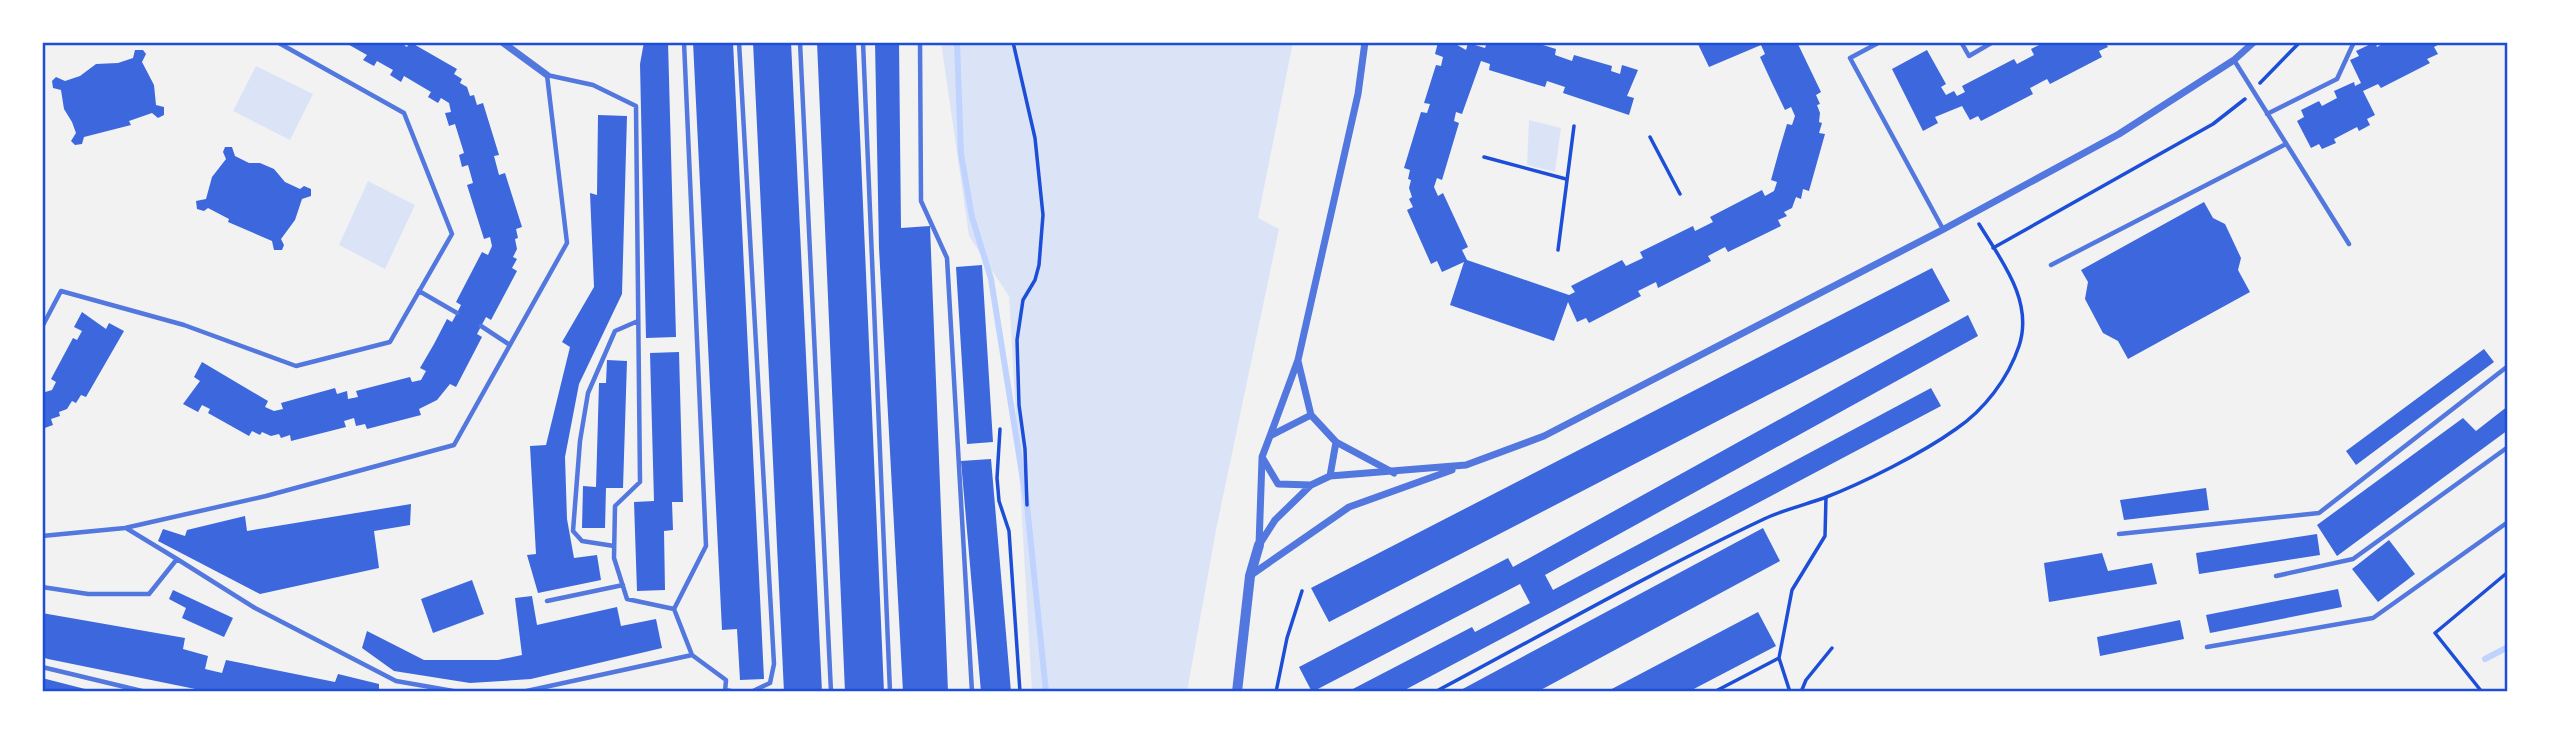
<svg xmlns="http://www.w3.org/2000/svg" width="2550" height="734" font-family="'Fira Sans Condensed',sans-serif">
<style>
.green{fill:#dbe4f7}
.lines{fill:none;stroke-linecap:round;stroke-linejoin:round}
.stream{stroke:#bfd3fe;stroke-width:6}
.building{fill:#3d67dc}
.path{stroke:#1d4ed8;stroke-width:3.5}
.service{stroke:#5277de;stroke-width:4.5}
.minor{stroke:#5277de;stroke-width:7}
.tertiary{stroke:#5277de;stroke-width:10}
.neatline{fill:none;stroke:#1d4ed8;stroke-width:2.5}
</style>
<rect width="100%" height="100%" fill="#f2f2f2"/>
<path class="green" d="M941 42H1293L1258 218 1279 229 1216 530 1187 692H1032L1009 296 969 236Z
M256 66 313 94 290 140 233 111Z
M1529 120 1561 128 1555 172 1527 165Z
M368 181 415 205 385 269 339 245Z"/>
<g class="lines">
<path class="stream" d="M957 42 961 154 972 217 991 279 1027 505 1046 692
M2485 659 2508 647"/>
</g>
<path class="building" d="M344 42H399L407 47 410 42 457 69 454 74 462 79 460 83 467 87 470 96 474 95 477 105 483 103 499 155 494 156 499 175 505 173 522 227 516 229 518 238 515 239 517 249 513 257 517 259 512 268 517 271 491 320 486 317 477 334 482 337 456 387 450 384 437 400 419 409 421 415 367 429 365 424 356 426 354 418 344 421 346 427 291 441 290 435 281 438 279 434 271 436 262 432 260 435 252 431 249 436 208 413 210 409 202 405 198 412 183 404 200 381 194 377 202 362 268 401 265 407 274 411 283 409 281 403 335 388 337 394 347 391 348 399 358 397 356 391 410 377 412 382 421 380 426 371 420 368 434 344 447 319 452 322 457 313 461 305 456 302 482 252 488 255 492 246 490 237 484 239 467 185 473 183 468 165 462 167 459 155 464 153 455 124 449 126 445 113 451 112 449 103 441 98 438 103 428 97 431 92 404 76 401 82 390 75 393 70 377 61 374 66 363 60 367 55Z
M644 42H668L676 337 646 338 640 64Z
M693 42H733L764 679 740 680 737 629 722 630Z
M753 42H791L822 692H784Z
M817 42H856L884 692H845Z
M875 42H899L901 228 930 226 948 692H903L879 248Z
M1438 42H1452L1466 50 1468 43 1485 48 1487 42H1533L1556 49 1555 55 1572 61 1574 55 1612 66 1611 71 1620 74 1622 65 1638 70 1627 96 1634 98 1629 115 1563 93 1565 87 1547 81 1545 87 1489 70 1490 64 1481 61 1462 114 1456 112 1454 121 1459 123 1442 180 1437 178 1434 187 1438 196 1443 193 1468 247 1462 250 1467 260 1569 295 1575 292 1571 286 1622 260 1626 266 1643 258 1640 252 1693 226 1695 231 1713 222 1710 217 1737 203 1762 190 1765 196 1774 191 1777 182 1771 180 1779 151 1787 124 1792 125 1795 116 1791 107 1785 110 1772 83 1760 57 1765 54 1761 45 1709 67 1697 42H1797L1821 92 1816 95 1820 104 1817 105 1820 113 1819 122 1822 123 1819 133 1825 134 1809 191 1803 189 1801 199 1796 197 1792 208 1784 212 1787 216 1778 220 1781 226 1728 252 1725 247 1708 256 1711 261 1658 288 1656 282 1638 291 1641 296 1589 323 1586 318 1577 322 1568 302 1554 341 1450 305 1464 262 1442 272 1437 261 1431 264 1407 210 1413 207 1409 199 1412 197 1409 188 1411 180 1408 179 1410 170 1404 168 1421 112 1427 113 1430 104 1424 103 1436 65 1441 66 1443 57 1435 54Z
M2045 42H2105L2108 47 2099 51 2102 57 2050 84 2047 79 2030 88 2033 94 1981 121 1978 116 1970 120 1962 106 1935 117 1938 123 1923 131 1892 69 1927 50 1946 84 1941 87 1946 95 1954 91 1957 96 1965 92 1962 86 2014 59 2017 64 2034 55 2031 49Z
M2375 42 2377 47 2386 42H2443L2434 47 2438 54 2427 59 2430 63 2381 88 2378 84 2363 91 2375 115 2367 119 2370 125 2359 131 2357 127 2334 139 2336 143 2322 149 2319 144 2311 148 2297 121 2304 117 2301 110 2319 101 2322 106 2337 98 2334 91 2354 82 2355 86 2361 83 2350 60 2359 56 2356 51Z
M135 50H143L146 54 142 62 154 85 156 105 164 107V115L158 118 152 113 129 121 131 125 84 137 82 144 75 145 71 141 76 133 72 122 64 109 61 90 53 88 52 81 56 77 65 81 80 76 96 64 118 63 133 58Z
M598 115 627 116 622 294 579 384 565 457 567 519 574 558 597 555 601 580 538 593 527 555 536 554 530 446 546 445 570 347 562 342 594 287 590 193 597 195Z
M225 147H232L235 156 249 163H260L274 169 285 182 300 189 304 186 311 189V196L302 199 295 220 281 239 284 245 282 250H274L272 241 228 222 229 219 208 208 204 211 197 209 196 201 206 199 212 177 226 159 223 152Z
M2204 202 2213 218 2225 224 2241 258 2238 270 2250 292 2128 359 2118 341 2103 333 2085 299 2088 282 2081 270Z
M982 265 993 442 967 444 956 267Z
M1932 268 1950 301 1329 622 1311 588Z
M82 312 106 329 109 323 124 331 86 397 81 395 76 403 72 401 67 409 59 412 60 416 51 419 53 425 42 429V393L52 390 56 382 51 379 73 338 77 340 82 331 74 327Z
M1968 315 1978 336 1545 575 1553 590 1931 388 1941 406 1401 692H1347L1472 627 1475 632 1530 603 1520 584 1312 692 1299 667 1508 558 1513 567Z
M2484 349 2494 362 2356 465 2346 451Z
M679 352 683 502H672L673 530 664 531 665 590 637 591 634 502 654 501 650 353Z
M607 360 627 361 623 488H606L605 528H582L583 486 596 487 599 383H606Z
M2508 406V430L2337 556 2317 525 2463 418 2476 431Z
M991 459 1011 692H981L961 461Z
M2206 488 2209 510 2124 520 2120 500Z
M411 504 410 525 374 531 379 568 260 594 158 541 163 529 185 536 187 530 245 516 247 531Z
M1763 528 1780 561 1537 692H1457Z
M2317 534 2320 555 2199 574 2196 553Z
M2389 540 2415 574 2378 602 2352 569Z
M2102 553 2108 571 2152 563 2157 584 2049 602 2044 563Z
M472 580 484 614 433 633 421 599Z
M2338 589 2342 607 2210 633 2206 615Z
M173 590 233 618 224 637 182 618 186 608 169 599Z
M532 596 537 625 617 607 621 626 656 619 662 648 531 679 470 683 394 671 362 648 367 631 424 660H498L522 655 515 598Z
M1758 612 1776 646 1688 692H1606Z
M42 613 185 638 183 649 208 656 205 669 222 673 226 660 335 682 338 674 379 684V692H210L48 659 42 657Z
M2180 620 2184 639 2100 656 2097 637Z
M42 678 93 691V692H42Z"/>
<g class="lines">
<path class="path" d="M1013 42 1035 138 1043 215 1039 265 1035 280 1023 300 1017 340 1019 405 1025 449 1027 505
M2260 83 2300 42
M1650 137 1680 194
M1484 157 1566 179
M1993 248 2213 124 2245 99
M1558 250 1574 126
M1000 429 997 478 999 501 1009 531 1020 692
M1276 692 1287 638 1302 591
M1435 692C1544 634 1652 572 1764 519 1783 510 1804 505 1824 498 1863 483 1921 454 1956 429 1984 410 2008 379 2019 346 2034 301 2001 260 1979 224
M1714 692 1779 658
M1790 692 1779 658 1792 590 1825 536 1826 497
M1801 692 1806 680 1832 648
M2482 692 2435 633 2508 572"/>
<path class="service" d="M739 42 774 664 770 683 751 692
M800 42 831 692
M863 42 890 692
M920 42 921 201 947 258 972 692
M1880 42 1850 58 1943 229
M1961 42 1969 56 1993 42
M2234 60 2349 244
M2267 114 2337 79 2354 42
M2051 265 2286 144
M419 291 457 313
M481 326 510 345
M42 327 61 291 184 325 296 366 390 342 452 234 404 113 277 42
M2119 534 2319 513 2508 366
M42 536 125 528 266 496 454 445 567 243 547 75 593 85 636 106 640 482 615 506 614 558 627 599 674 609 692 655 726 680 725 692
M614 546 582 541 573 531 580 441 588 393 615 331 638 321
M177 559 255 608 396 681 459 692
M2276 576 2353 559 2508 447
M42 587 88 594H149L177 559 126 528
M547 601 623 585
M674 609 706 546 684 42
M2207 647 2373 618 2508 522
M42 667 146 692
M725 690 736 692
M522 692 692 655"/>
<path class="minor" d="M502 42 547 75
M1298 361 1311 415
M1311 415 1336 442 1330 476 1311 485 1278 484 1262 457 1270 436Z
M1270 436 1298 360 1358 94 1365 42
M1336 442 1394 473
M1330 476 1466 465 1544 436 1944 229 2119 134 2234 60 2254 42
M1259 545 1262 459
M1259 545 1275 520 1311 485
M1251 575 1349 507 1452 470"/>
<path class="tertiary" d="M1237 692 1250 576 1259 545"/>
</g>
<rect width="2550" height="734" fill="none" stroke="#ffffff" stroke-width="88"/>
<rect x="44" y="44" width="2462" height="646" class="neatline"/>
</svg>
